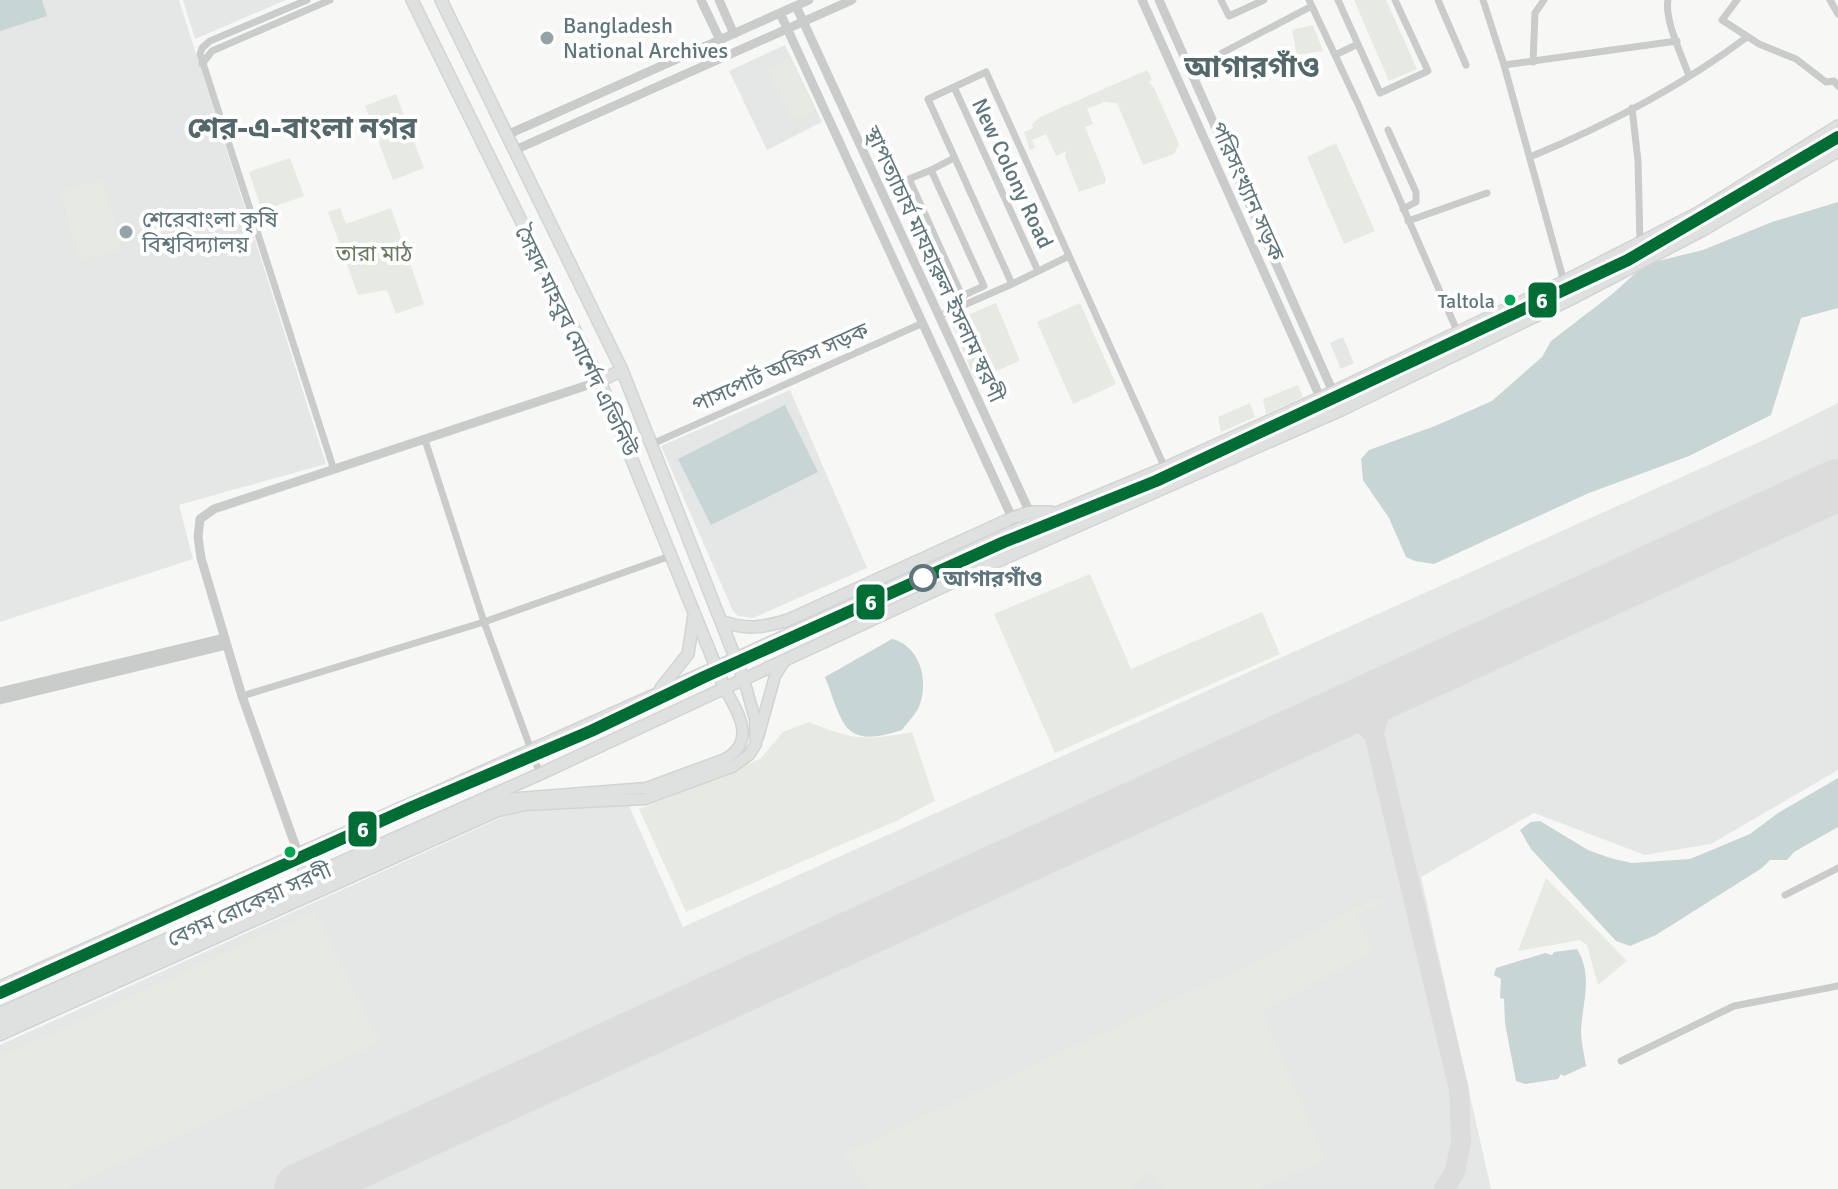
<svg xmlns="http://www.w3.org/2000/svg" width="1838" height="1189" font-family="Signika,'Noto Sans Bengali',sans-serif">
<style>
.built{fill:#e5e7e6}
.green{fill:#e7e9e3}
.water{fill:#c8d5d5}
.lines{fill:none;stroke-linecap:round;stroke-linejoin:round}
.taxiway{stroke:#dcdcdc;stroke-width:20}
.runway{stroke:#dcdcdc;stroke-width:52}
.secondary-casing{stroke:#d2d3d3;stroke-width:13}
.primary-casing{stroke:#d3d4d4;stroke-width:14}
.minor{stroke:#cacccc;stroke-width:7}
.tertiary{stroke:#cacccc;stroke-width:9}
.secondary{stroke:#dfe0e0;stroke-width:10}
.primary{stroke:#dfe0e0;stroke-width:11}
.metro-1-casing{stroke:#fff;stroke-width:18}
.metro-1{stroke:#006e34;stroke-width:12}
.poi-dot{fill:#94a3a6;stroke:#fff;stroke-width:3}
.bus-dot{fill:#00a651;stroke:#fff;stroke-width:3}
.stop-dot{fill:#fff;stroke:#5e767b;stroke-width:4}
.labels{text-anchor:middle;stroke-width:8;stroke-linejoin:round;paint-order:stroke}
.bus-label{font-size:20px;fill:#5e767b;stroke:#fff;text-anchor:end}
.poi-label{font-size:22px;fill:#5e767b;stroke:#fff;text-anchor:start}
.street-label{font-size:22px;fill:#5e767b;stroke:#fff}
.park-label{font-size:22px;fill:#6b7961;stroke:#fff}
.stop-label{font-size:22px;font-weight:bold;fill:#5e767b;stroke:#fff;text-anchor:start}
.district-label{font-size:30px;font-weight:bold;fill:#54686c;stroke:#fff}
.line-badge{stroke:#fff;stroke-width:3}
.badge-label{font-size:22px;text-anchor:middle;font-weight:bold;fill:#fff}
</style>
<rect width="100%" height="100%" fill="#f7f7f6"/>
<path class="built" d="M0 0H179L326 464 179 505 193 559 0 622Z
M183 0H286L195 39Z
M785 45 822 122 767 150 729 71Z
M1343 337 1354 363 1341 369 1330 343Z
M790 390 867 568 753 618 738 616 733 611 661 446Z
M1838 403V770L1711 844 1645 855 1534 813 1421 877 1491 1189H0V1045L507 815 529 811 629 806 683 927 1766 439Z"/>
<path class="green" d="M1354 0H1386L1417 69 1389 81Z
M1313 25 1323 51 1297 55 1292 30Z
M790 58 814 111 800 119 791 118 767 69Z
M1147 70 1152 79 1149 82 1154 88 1179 144 1174 154 1143 165 1117 103 1104 102 1087 109 1093 124 1085 127 1106 179 1105 183 1079 192 1065 156 1066 151 1056 156 1046 134 1032 140 1035 148 1030 150 1024 132 1033 128 1032 124 1040 117Z
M396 94 424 168 393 180 365 106Z
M1336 143 1375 231 1344 244 1307 157Z
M290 158 304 196 262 211 249 172Z
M102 180 122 249 79 261 60 192Z
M340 208 346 224 391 208 424 304 396 314 387 290 358 295 328 212Z
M996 303 1020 361 975 380 951 322Z
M1080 303 1116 384 1073 404 1037 322Z
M1298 385 1303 397 1266 414 1263 399Z
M1250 403 1255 417 1221 432 1218 417Z
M1090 574 1131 669 1262 612 1280 654 1055 753 994 614Z
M809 722C852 740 866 741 912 732L935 801 896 821 686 912 639 809 760 759 783 732Z
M1546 878 1627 961 1598 985 1587 945 1580 940 1518 951Z
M1381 899 1383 903 1357 915 1373 952 1262 1011 1326 1160 1257 1189H1163L1150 1172 1131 1186 1133 1189H866L844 1154 1257 961 1356 908Z
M315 911 380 1042 66 1189H0V1055L36 1041Z"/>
<path class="water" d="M0 0H42L47 16 0 31Z
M1838 202V308L1801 318 1771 415 1689 456 1589 493 1434 564 1415 561 1406 557 1389 518 1363 480 1361 459 1369 450 1435 426 1492 401 1542 357 1551 341 1611 295 1646 264 1703 250 1772 222Z
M785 405 818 472 711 525 678 459Z
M892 639C921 646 930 683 918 709 914 716 907 723 902 730 843 749 844 726 825 677Z
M1838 778V827L1794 852 1787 860H1770L1762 868 1656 935 1630 946 1616 941 1531 849 1520 830 1531 822 1540 821 1588 850 1610 858 1632 863 1690 859 1750 834 1778 813Z
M1577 949C1593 975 1583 1001 1581 1029 1581 1042 1584 1053 1586 1066L1564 1076 1561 1074 1558 1079 1525 1084 1516 1081 1505 1023 1504 999 1500 998 1501 979 1494 975 1496 968 1545 953 1552 955 1554 952Z"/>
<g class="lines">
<path class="taxiway" d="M1336 715 1358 720 1374 734 1459 1090 1461 1141 1455 1172 1444 1189
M1374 734 1379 715 1395 688"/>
<path class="runway" d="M300 1189 1838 485"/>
<defs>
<path id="secondary" d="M758 737 775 676 785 660
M0 1024 506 799 646 788 725 759C757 741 738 712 725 689
M0 1035 498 811 525 805 645 799 732 767 749 755 756 744 755 719 744 680"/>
<path id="primary" d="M412 0 600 381 725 689
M441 0 622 370 744 680
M600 381 622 370
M721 621C746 630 762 628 788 620L1012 518 1030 512H1051
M661 688 688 654 694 615
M298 853 307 878
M0 987 717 667 1018 529 1165 468 1333 392 1563 282 1698 213 1838 126
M0 1013 540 774 996 562 1341 410 1569 300 1703 230 1838 151"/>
</defs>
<use href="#secondary" class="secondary-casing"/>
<use href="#primary" class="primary-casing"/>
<path class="minor" d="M307 0 210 41 202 48 200 54 334 470
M1221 0 1229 16 1264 0
M1309 0 1358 104 1458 333
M1338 0 1380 93 1428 71 1395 0
M1438 0 1466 65
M1483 0 1504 65 1569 300
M1668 0C1664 19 1682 56 1689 76
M1737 0 1722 20 1759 44 1796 59 1826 82 1834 81 1838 86
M1830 0 1838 14
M1222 53 1312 6
M1335 55 1358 44
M1533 62 1535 13 1544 0
M202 64 212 51 330 0
M1504 65 1677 41
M1632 108 1638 161 1640 243
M1388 130 1416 192V202L1403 209
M1530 157C1605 126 1682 86 1747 37
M931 170 909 179 962 296 984 286 931 170 954 158
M1408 221 1487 193
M1012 284 1069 256
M939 316 1012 284 928 99 954 87 1038 271 954 87 986 72 1165 468
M425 440 484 622 540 774
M652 444 923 323
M242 696 484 622 673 555
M1785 895 1838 868
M1621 1061 1734 1006 1838 986"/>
<path class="tertiary" d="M701 0 720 40
M719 0 734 34
M1142 0 1320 397
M1159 0 1333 392
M796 6 1031 515
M780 13 1014 522
M507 135 809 0
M515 150 852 0
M0 692 225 638
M0 700 227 645
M298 853 242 696 201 558 198 537 200 519 214 509 600 381"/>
<use href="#secondary" class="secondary"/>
<use href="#primary" class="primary"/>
<defs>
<path id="metro-1" d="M0 993 412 807 591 731 704 677 1004 542 1156 481 1628 260 1838 137"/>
</defs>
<use href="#metro-1" class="metro-1-casing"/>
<use href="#metro-1" class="metro-1"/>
</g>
<g class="poi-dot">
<circle cx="547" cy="38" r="8"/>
<circle cx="126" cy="232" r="8"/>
</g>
<g class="bus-dot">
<circle cx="1510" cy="300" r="7"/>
<circle cx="290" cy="852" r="7"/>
</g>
<circle class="stop-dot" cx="923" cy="578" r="12"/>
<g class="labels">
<g class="bus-label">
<text x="1495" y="308">Taltola</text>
</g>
<g class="poi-label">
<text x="563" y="33">Bangladesh<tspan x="563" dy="25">National Archives</tspan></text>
<text x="142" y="227">শেরেবাংলা কৃষি<tspan x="142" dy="25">বিশ্ববিদ্যালয়</tspan></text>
</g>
<g class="street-label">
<text transform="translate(1013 173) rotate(65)" y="8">New Colony Road</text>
<text transform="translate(1248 191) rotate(66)" y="8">পরিসংখ্যান সড়ক</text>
<text transform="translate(935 264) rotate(65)" y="8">স্থাপত্যাচার্য মাযহারুল ইসলাম স্বরণী</text>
<text transform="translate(577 341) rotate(64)" y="8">সৈয়দ মাহবুব মোর্শেদ এভিনিউ</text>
<text transform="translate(780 367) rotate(-24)" y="8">পাসপোর্ট অফিস সড়ক</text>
<text transform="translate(249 904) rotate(-24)" y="8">বেগম রোকেয়া সরণী</text>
</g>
<g class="park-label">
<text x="374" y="261">তারা মাঠ</text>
</g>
<g class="stop-label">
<text x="943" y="586">আগারগাঁও</text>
</g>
<g class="district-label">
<text x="1252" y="77">আগারগাঁও</text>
<text x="302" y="138">শের-এ-বাংলা নগর</text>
</g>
</g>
<g class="line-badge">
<rect x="1527" y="281" width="31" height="38" rx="8" fill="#006e34"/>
<rect x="855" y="583" width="31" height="38" rx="8" fill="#006e34"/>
<rect x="347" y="810" width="31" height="38" rx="8" fill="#006e34"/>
</g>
<g class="badge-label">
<text x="1542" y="308">6</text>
<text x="871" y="610">6</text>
<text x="363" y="837">6</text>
</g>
</svg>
